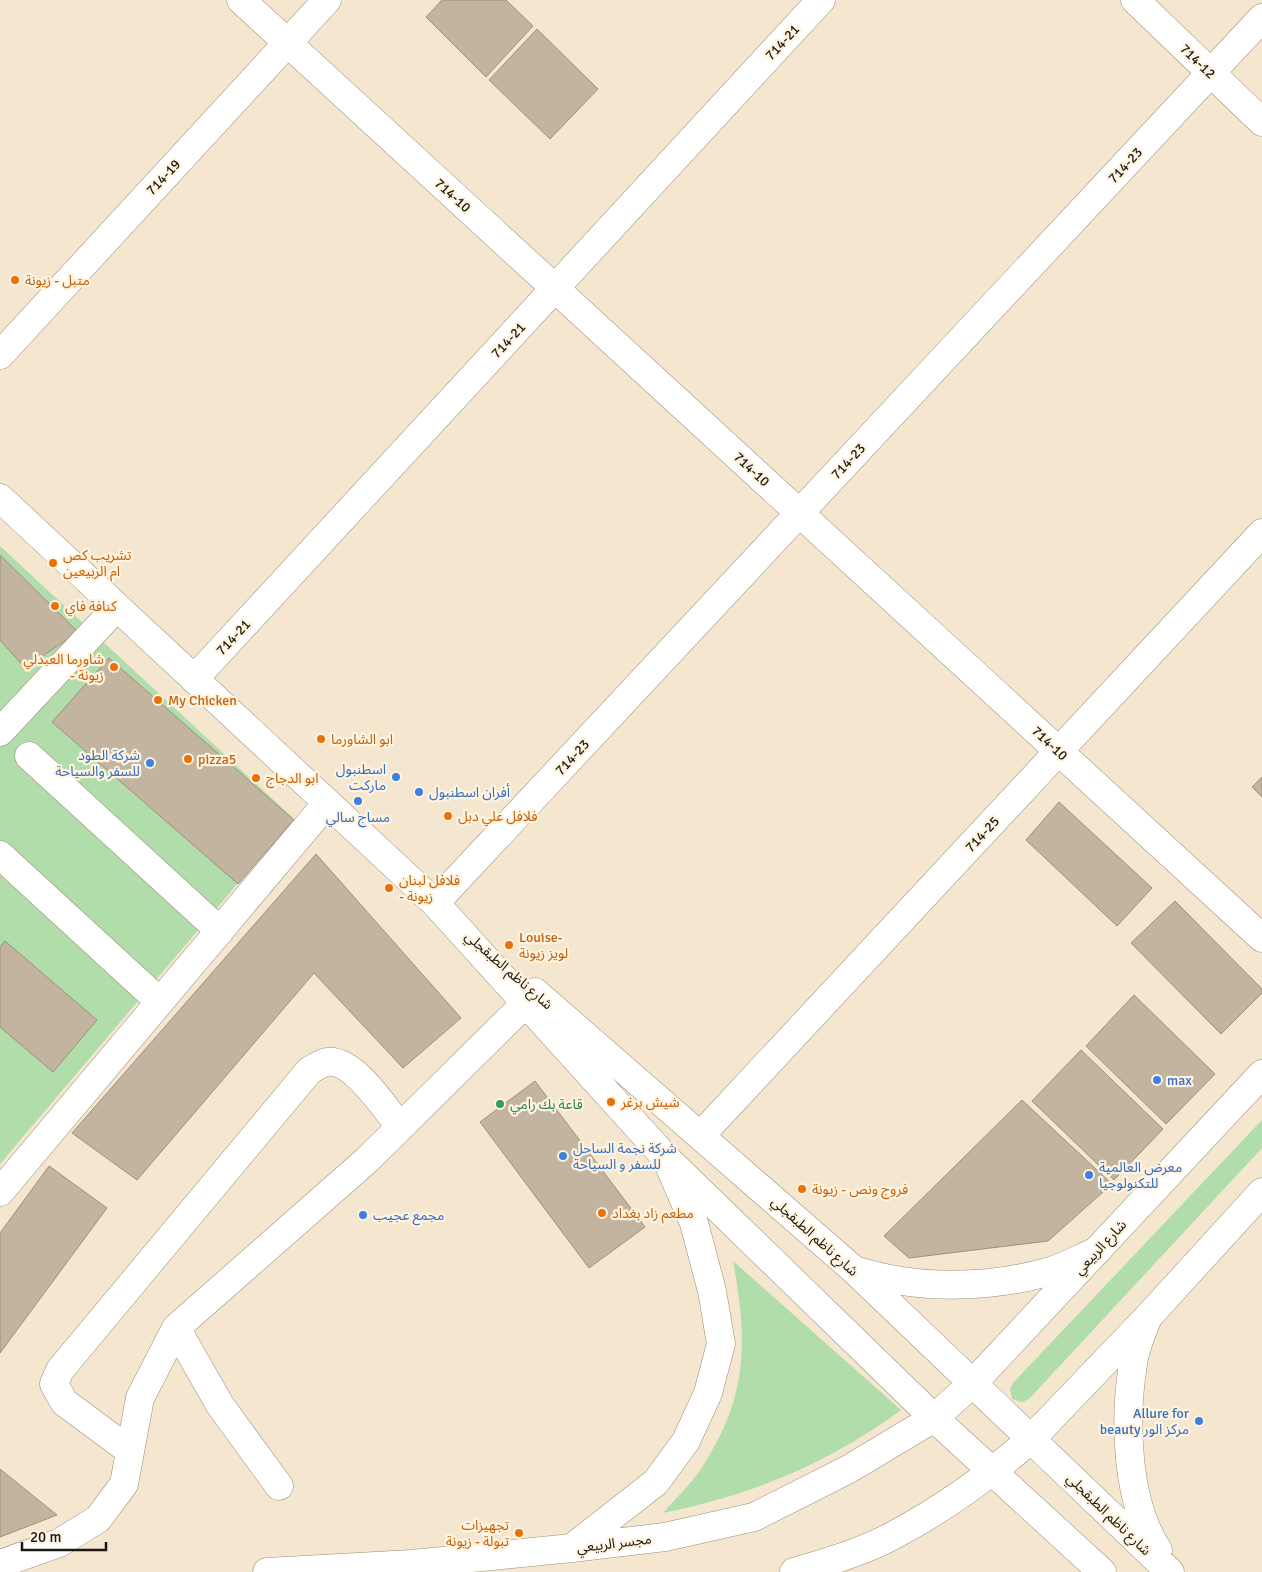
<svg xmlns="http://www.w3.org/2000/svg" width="1262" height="1572" font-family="Signika,'Noto Sans Arabic',sans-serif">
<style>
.green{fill:#b1ddab}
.building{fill:#c2b49e;stroke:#9e917c}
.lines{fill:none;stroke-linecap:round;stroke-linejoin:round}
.minor-casing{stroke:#9b8f79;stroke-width:29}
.major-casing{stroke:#9b8f79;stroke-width:29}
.minor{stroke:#fff;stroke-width:28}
.major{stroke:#fff;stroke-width:28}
.food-dot{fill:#e8710a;stroke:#fff4e1;stroke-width:2}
.shop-dot{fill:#3f7fe0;stroke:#fff4e1;stroke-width:2}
.leisure-dot{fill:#2e9e5b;stroke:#fff4e1;stroke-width:2}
.labels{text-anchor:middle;stroke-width:4.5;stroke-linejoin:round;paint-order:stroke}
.street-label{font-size:14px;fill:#1c180f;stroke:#fff4e1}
.food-label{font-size:14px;fill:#c56008;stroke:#fff4e1;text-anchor:start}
.shop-label{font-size:14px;fill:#366cbe;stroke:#fff4e1;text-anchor:start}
.leisure-label{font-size:14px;fill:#27864d;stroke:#fff4e1;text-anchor:start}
</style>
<rect width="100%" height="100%" fill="#f4e6cf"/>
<path class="green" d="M0 546 293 818 0 1164Z
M1262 1120V1148L1029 1399 1022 1402 1012 1399 1010 1389 1013 1383Z
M733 1261 901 1410C828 1464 751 1495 663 1513 675 1499 690 1485 701 1469 748 1397 748 1343 733 1261Z"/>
<path class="building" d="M442 0H506L533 26 486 77 426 17Z
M537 29 598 89 550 139 489 80Z
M0 555 78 632 25 668 0 640Z
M109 658 294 820 238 884 52 722Z
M1262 777V797L1252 787Z
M1059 802 1152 888 1117 926 1026 840Z
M316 854 461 1018 403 1068 314 973 137 1180 72 1133Z
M1175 901 1262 989V993L1221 1034 1131 943Z
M5 941 97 1020 53 1072 0 1027V947Z
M1134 995 1215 1074 1166 1124 1086 1046Z
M1081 1050 1163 1129 1114 1180 1032 1101Z
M535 1081 645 1227 589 1268 480 1122Z
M1022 1100 1112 1184 1048 1241 909 1258 884 1236Z
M49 1166 107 1208 0 1353V1233Z
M0 1469 57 1515 0 1537Z"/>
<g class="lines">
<defs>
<path id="minor" d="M241 0 1262 938
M1135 0 1262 122
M0 355 327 0
M194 679 821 0
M0 732 117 607
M29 756 220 931
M0 855 160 1002
M435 903 1262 18
M701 1135 1262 533
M0 1192 327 803
M176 1328 220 1405 279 1486
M973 1383 1262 1074
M1031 1439 1148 1317 1262 1192
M130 1451 64 1402 54 1384 60 1370 309 1071C314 1068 321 1063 327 1062 353 1058 385 1108 400 1127
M0 1564 59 1543 98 1519 124 1484 140 1398 176 1328 367 1160 536 993"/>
<path id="major" d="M0 498 435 903 665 1157 934 1418 1102 1572
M535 992 853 1269 1170 1572
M855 1270C916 1290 989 1289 1051 1271 1067 1266 1082 1257 1097 1251
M1148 1317C1142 1332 1135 1348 1133 1364 1124 1420 1126 1502 1158 1550
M573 1547 656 1482 686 1441 708 1393 721 1344 712 1291 694 1223 671 1170
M267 1572 412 1564 572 1548 665 1537 754 1517 849 1469 934 1418 973 1383
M794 1572C827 1562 863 1552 894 1535 943 1509 989 1476 1031 1439"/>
</defs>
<use href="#minor" class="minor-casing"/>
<use href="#major" class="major-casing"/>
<use href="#minor" class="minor"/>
<use href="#major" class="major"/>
</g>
<g class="food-dot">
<circle cx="15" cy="280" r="5"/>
<circle cx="53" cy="563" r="5"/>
<circle cx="55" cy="606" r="5"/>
<circle cx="114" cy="667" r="5"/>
<circle cx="158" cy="700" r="5"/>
<circle cx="321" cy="739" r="5"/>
<circle cx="188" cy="759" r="5"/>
<circle cx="256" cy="778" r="5"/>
<circle cx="448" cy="816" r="5"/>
<circle cx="389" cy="888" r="5"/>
<circle cx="509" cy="945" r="5"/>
<circle cx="611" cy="1102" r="5"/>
<circle cx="802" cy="1189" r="5"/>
<circle cx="602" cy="1213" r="5"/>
<circle cx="519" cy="1533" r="5"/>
</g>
<g class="shop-dot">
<circle cx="150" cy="763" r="5"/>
<circle cx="396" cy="777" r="5"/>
<circle cx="419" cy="792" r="5"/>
<circle cx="358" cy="801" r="5"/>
<circle cx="1157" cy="1080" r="5"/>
<circle cx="563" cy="1156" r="5"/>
<circle cx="1089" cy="1175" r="5"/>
<circle cx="363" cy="1215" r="5"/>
<circle cx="1199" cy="1421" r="5"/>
</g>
<circle class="leisure-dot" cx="500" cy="1104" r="5"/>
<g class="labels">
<g class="street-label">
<text transform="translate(782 42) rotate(-47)" y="5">714-21</text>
<text transform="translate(1198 61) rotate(44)" y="5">714-12</text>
<text transform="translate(1125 165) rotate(-47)" y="5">714-23</text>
<text transform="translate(163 177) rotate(-47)" y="5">714-19</text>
<text transform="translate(453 195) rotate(42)" y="5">714-10</text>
<text transform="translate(508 340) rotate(-47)" y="5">714-21</text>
<text transform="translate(848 461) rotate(-47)" y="5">714-23</text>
<text transform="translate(752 469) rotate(43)" y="5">714-10</text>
<text transform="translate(233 637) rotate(-47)" y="5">714-21</text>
<text transform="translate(1050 743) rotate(43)" y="5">714-10</text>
<text transform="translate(572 757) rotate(-47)" y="5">714-23</text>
<text transform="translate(982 834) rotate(-47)" y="5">714-25</text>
<text transform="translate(509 970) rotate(41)" y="5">شارع ناظم الطبقجلي</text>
<text transform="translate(815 1236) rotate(42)" y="5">شارع ناظم الطبقجلي</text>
<text transform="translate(1100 1247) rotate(-47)" y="5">شارع الربيعي</text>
<text transform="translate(1109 1514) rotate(44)" y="5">شارع ناظم الطبقجلي</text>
<text transform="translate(614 1543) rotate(-7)" y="5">مجسر الربيعي</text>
</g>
<g class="food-label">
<text x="25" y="285">متبل - زيونة</text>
<text x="63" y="560">تشريب كص<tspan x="63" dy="16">ام الربيعين</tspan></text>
<text x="65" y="611">كنافة فاي</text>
<text x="104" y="664" text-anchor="end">شاورما العبدلي<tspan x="104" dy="16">- زيونة</tspan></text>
<text x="168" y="705">My Chicken</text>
<text x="331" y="744">ابو الشاورما</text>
<text x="198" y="764">pizza5</text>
<text x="266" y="783">ابو الدجاج</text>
<text x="458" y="821">فلافل علي دبل</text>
<text x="399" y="885">فلافل لبنان<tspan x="399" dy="16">- زيونة</tspan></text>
<text x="519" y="942">Louise-<tspan x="519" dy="16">لويز زيونة</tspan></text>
<text x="621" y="1107">شيش برغر</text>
<text x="812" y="1194">فروج ونص - زيونة</text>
<text x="612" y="1218">مطعم زاد بغداد</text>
<text x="509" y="1530" text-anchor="end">تجهيزات<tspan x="509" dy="16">تبولة - زيونة</tspan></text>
</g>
<g class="shop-label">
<text x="140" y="760" text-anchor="end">شركة الطود<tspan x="140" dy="16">للسفر والسياحة</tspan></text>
<text x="386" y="774" text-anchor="end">اسطنبول<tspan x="386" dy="16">ماركت</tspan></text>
<text x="429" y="797">أفران اسطنبول</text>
<text x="358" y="822" text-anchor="middle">مساج سالي</text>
<text x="1167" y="1085">max</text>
<text x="573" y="1153">شركة نجمة الساحل<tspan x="573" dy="16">للسفر و السياحة</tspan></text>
<text x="1099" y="1172">معرض العالمية<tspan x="1099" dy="16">للتكنولوجيا</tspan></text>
<text x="373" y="1220">مجمع عجيب</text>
<text x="1189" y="1418" text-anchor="end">Allure for<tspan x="1189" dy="16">beauty مركز الور</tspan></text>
</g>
<g class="leisure-label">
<text x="510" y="1109">قاعة بك رامي</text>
</g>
</g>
<path d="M22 1542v8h84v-8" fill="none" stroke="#1c180f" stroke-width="2.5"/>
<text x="30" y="1542" font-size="15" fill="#1c180f" stroke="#fff4e1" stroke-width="4" paint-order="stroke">20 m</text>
</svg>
